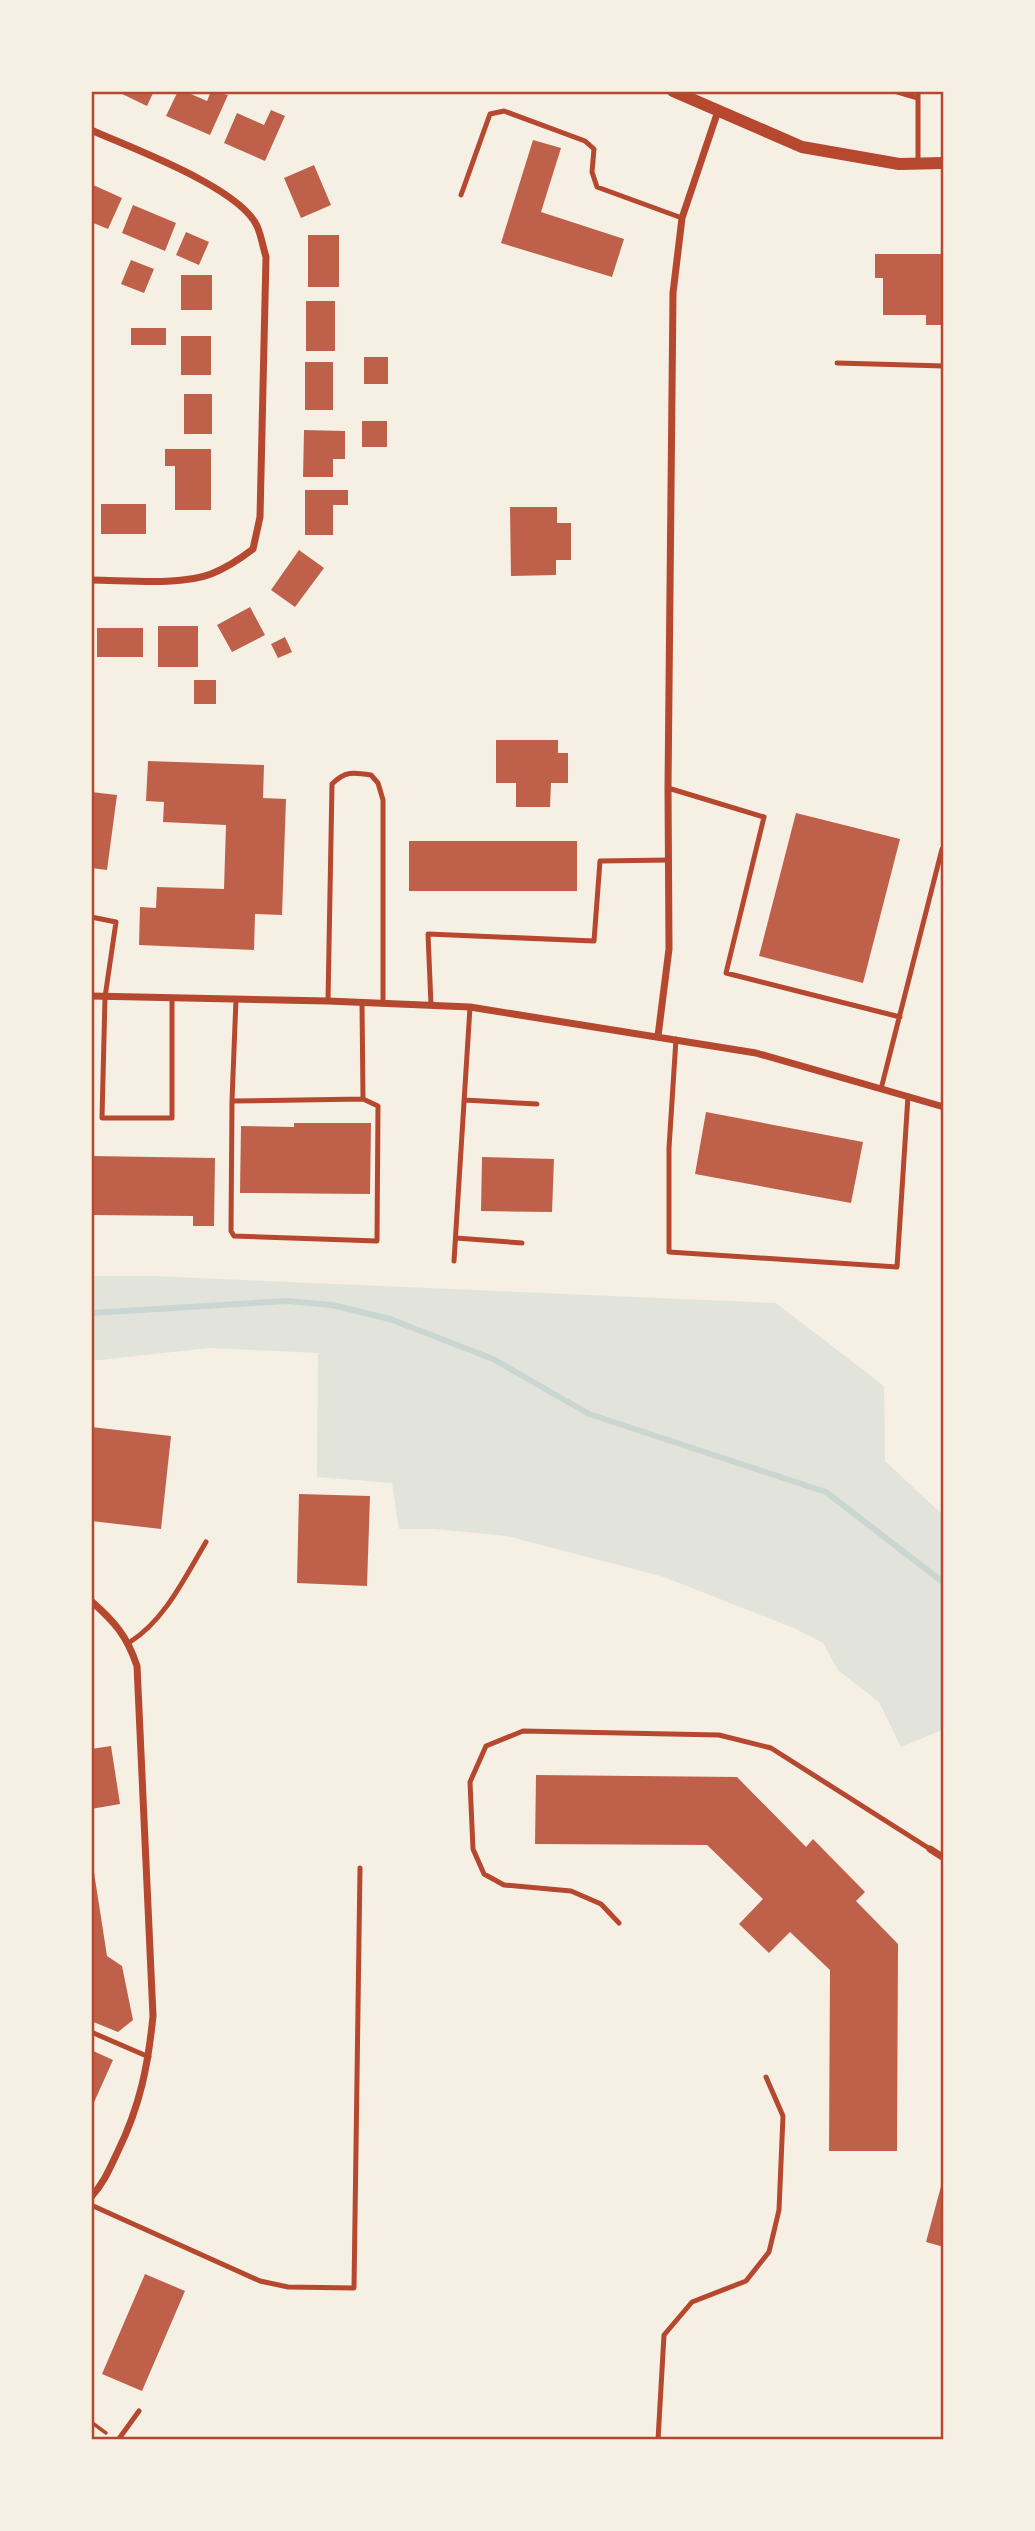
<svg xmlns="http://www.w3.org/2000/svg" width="1035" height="2531" font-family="Signika,sans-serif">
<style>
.green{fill:#e2e4dc}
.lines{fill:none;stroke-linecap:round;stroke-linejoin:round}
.stream{stroke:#c9d6d2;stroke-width:6}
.building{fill:#bf614a}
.path{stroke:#b5482f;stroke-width:3.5}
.service{stroke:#b5482f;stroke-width:5}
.minor{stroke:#b5482f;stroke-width:7}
.tertiary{stroke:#b5482f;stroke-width:12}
.neatline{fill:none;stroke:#b5482f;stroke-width:2.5}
</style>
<rect width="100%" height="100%" fill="#f6efe4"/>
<path class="green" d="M91 1276H153L776 1303 884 1386 885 1461 944 1516V1726L942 1730 901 1747 879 1702 838 1670 823 1643 796 1629 664 1577 507 1536 434 1529H399L392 1483 317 1477 318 1353 209 1348 91 1361Z"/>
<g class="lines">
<path class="stream" d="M91 1313 288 1301 332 1305 390 1319 493 1359 589 1414 826 1492 944 1583"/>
</g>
<path class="building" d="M116 91H154L147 106Z
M178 91H184L207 101 211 91 228 95 210 135 166 116Z
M271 110 285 116 265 161 224 143 237 113 264 125Z
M533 140 561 148 541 212 624 239 612 277 501 243Z
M314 165 331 205 301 218 284 178Z
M91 184 122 198 108 229 91 222Z
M133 205 176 223 165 251 122 233Z
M186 232 209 242 199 265 176 255Z
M308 235H339V287H308Z
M875 254H944V325H926V315H883V278H875Z
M131 260 154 269 144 293 121 284Z
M181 275H212V310H181Z
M306 301H335V351H306Z
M131 328H166V345H131Z
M181 336H211V375H181Z
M364 357H388V384H364Z
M305 362H333V410H305Z
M184 394H212V434H184Z
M362 421H387V447H362Z
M304 430 345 431V459H333V477H303Z
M165 449H211V510H175V466H165Z
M305 490H348V505H333V535H305Z
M101 504H146V534H101Z
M510 507H557V523H571V560H556V575L511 576Z
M299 550 324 568 295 607 271 590Z
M250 607 265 635 232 652 217 625Z
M158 626H198V667H158Z
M97 628H143V657H97Z
M285 637 292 652 278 658 271 644Z
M194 680H216V704H194Z
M496 740H558V753H568V783H551L550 807H516V783H496Z
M148 761 264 765 263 798 286 799 282 915 255 914 254 950 139 945 140 907 156 908 157 887 224 889 226 825 163 822 164 802 146 801Z
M91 792 117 795 107 870 91 868Z
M796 813 900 839 863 983 759 956Z
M409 841H577V891H409Z
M706 1112 863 1142 851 1203 695 1174Z
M294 1123H371L370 1194 240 1193 241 1126 294 1127Z
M91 1156 215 1158 214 1226H193V1216L91 1215Z
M482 1157 554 1159 552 1212 481 1211Z
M91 1427 171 1436 161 1529 91 1521Z
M299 1494 370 1496 367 1586 297 1583Z
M111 1746 120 1804 91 1809V1749Z
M536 1775 737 1777 806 1847 813 1839 865 1892 856 1901 898 1944 897 2151H829L830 1970 790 1932 769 1953 739 1924 763 1899 707 1845 535 1844Z
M91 1864 93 1866 107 1956 122 1966 133 2020 118 2032 91 2021Z
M91 2050 113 2060 91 2109Z
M943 2179H944V2247L926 2242Z
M145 2274 185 2291 142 2391 102 2374Z"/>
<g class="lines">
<path class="path" d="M91 2422 106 2433"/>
<path class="service" d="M894 91 918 98
M918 91V163
M461 195 490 114 504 111 585 141 594 149 592 172 597 187 682 218
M837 363 944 366
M668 788 764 817 726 973 900 1017
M91 917 116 922 105 997 102 1118H172V998
M328 1001 332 784C345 771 353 772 371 775L378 783 383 800V1003
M362 1002 363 1099
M431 1005 428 934 594 941 600 861 669 860
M676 1039 669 1148V1252L897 1267 908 1096
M881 1089 942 849
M464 1100 537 1104
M232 1101 363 1099 378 1106 377 1241 234 1236 231 1231 232 1101 236 999
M456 1238 522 1243
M454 1261 470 1007
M944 1294V1314
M130 1642C165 1620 185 1577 206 1542
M619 1923 601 1904 571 1891 504 1885 484 1874 473 1849 470 1782 486 1746 523 1731 719 1735 771 1748 930 1849
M91 2032 149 2057
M91 2205 260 2281 288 2287 354 2288 360 1868
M118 2440 139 2411
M658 2440 664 2335 692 2302 746 2281 769 2252 779 2210 783 2116 766 2077"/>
<path class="minor" d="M91 130C131 148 239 187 257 226 261 235 263 247 266 257L260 517 253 549C240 559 226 568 211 574 180 586 125 580 91 580
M91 996 328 1001 470 1007 756 1053 944 1107
M658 1036 669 949 668 788 673 293 682 218 718 111
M91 1601C115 1622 127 1636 137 1666L153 2016C148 2066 140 2106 118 2151 110 2168 104 2183 91 2197
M930 1849 944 1858"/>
<path class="tertiary" d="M673 91 802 147 899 164 944 163"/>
</g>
<rect width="1035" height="2531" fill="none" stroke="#f6efe4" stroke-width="186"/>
<rect x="93" y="93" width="849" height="2345" class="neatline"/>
</svg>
